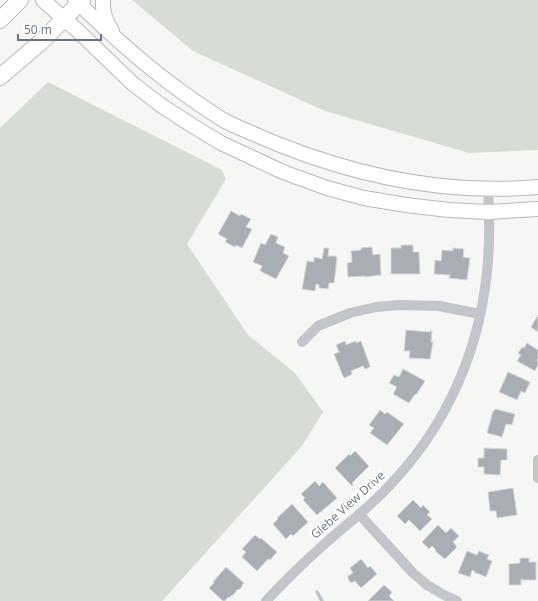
<svg xmlns="http://www.w3.org/2000/svg" width="538" height="601" font-family="'Open Sans',sans-serif">
<style>
.green{fill:#d7ddd5}
.lines{fill:none;stroke-linecap:round;stroke-linejoin:round}
.stream{stroke:#bbc3c9;stroke-width:3.5}
.building{fill:#a8aeb4;stroke:#d8d8d6}
.secondary-casing{stroke:#b5b9bd;stroke-width:16}
.primary-casing{stroke:#b4b7bb;stroke-width:18}
.minor{stroke:#c2c5c9;stroke-width:10}
.secondary{stroke:#fff;stroke-width:14}
.primary{stroke:#fff;stroke-width:16}
.labels{text-anchor:middle;stroke-width:4;stroke-linejoin:round;paint-order:stroke}
.street-label{font-size:12px;fill:#687482;stroke:#fff}
</style>
<rect width="100%" height="100%" fill="#f6f6f4"/>
<path class="green" d="M132 0H538V150L469 153 325 111 193 51Z
M48 82 222 170 226 179 187 244 248 335 295 373 323 412 302 446 162 601H0V128Z"/>
<g class="lines">
<path class="stream" d="M317 592 322 601"/>
</g>
<path class="building" d="M231 211 240 216 241 214 251 219 246 227 252 229 242 248 236 245 235 247 225 242 227 239 218 234Z
M271 234 278 237 276 243 285 247 283 253 289 256 276 279 260 271 262 266 253 262 261 243 265 245Z
M401 245H413V252H419L420 274H391V248H401Z
M372 247 373 255 380 254 381 275 365 277V276L348 277 347 263 352 262 351 251 361 250V248Z
M324 248H329L328 257 329 256H336L337 259 334 283H329L328 289 319 288V285L316 284 315 291 302 289 307 261 314 262V257L322 259Z
M453 248 464 249 463 257 470 258 467 280 449 278 450 275 434 274 435 260 441 261 442 250 453 251Z
M538 315V332L531 327Z
M406 330 430 332V331H432L431 342H433L430 359 409 358 410 351H404Z
M345 341 346 345 356 341V343L361 341 370 366V367L365 369 363 366 351 371 352 373 351 375 344 378 343 376 334 354 339 352 336 345Z
M527 343 538 350V358L537 361H538V365L535 371 517 361 521 355 518 353 522 347 524 348Z
M403 369 425 381 416 395 415 394 409 403 393 394 397 387 389 383 394 375 399 377Z
M508 372 530 382 525 393 521 391 517 400 499 392Z
M495 409 515 414 512 425 506 424 502 437 487 433 493 411H494Z
M380 410 385 414 387 412 404 424 387 445 370 433 374 428 369 425Z
M484 448 507 449V460H501L500 475 484 474V467H478V458H484Z
M355 451 369 466 352 483 353 484 352 486 335 468 349 454 350 456Z
M315 481 319 486 323 482 337 498 317 515 303 500 305 498 301 494Z
M513 488 517 515 497 518 496 511H490L488 492Z
M413 500 421 508 423 505 430 512 427 515 432 519 420 531 409 520 405 524 397 516Z
M292 504 308 522 293 536 291 534 286 539 273 524 278 519 277 518Z
M438 525 446 533 451 528 459 536 453 542 457 547 445 559 435 551 436 550 432 546 429 549 422 542Z
M255 535 260 539 261 538 277 552 270 560 268 559 257 571 242 557 246 552 242 549Z
M467 551 477 555 479 551 489 555 487 559 492 561 486 577 474 572 475 571 472 570 470 577 458 573Z
M520 558H529V562H536V580H522V579H521V585H509V564L520 563Z
M361 559 368 568 370 566 377 574 361 588 355 581 351 583 348 579V576L353 573 350 568Z
M226 567 244 583 242 585H243L239 590 238 589 233 595H232L229 598 228 597 225 601H223L209 588 214 583 213 582Z
M384 585 392 592 389 596 394 601H368Z"/>
<g class="lines">
<defs>
<path id="secondary" d="M43 0 64 19 76 29 132 83 162 106 193 126 221 143 283 172 327 188 364 198 406 205 449 210 488 212 538 209
M75 0C109 33 144 65 182 92 196 102 210 112 225 121 241 129 259 136 275 143 359 177 447 195 538 187
M103 0C102 11 106 22 112 31"/>
<path id="primary" d="M0 20 20 0
M0 77 41 42 64 19 82 0"/>
</defs>
<use href="#secondary" class="secondary-casing"/>
<use href="#primary" class="primary-casing"/>
<path class="minor" d="M302 342 318 326 350 313 376 307 399 305 439 306 480 314
M538 460V478
M359 514 413 573 427 585 444 595 457 601
M266 601C283 583 301 565 320 548 343 527 368 509 389 486 440 433 473 366 484 294 490 260 490 223 488 189"/>
<use href="#secondary" class="secondary"/>
<use href="#primary" class="primary"/>
</g>
<g class="labels">
<g class="street-label">
<text transform="translate(348 505) rotate(-42)" y="4">Glebe View Drive</text>
</g>
</g>
<path d="M18 34v6h83v-6" fill="none" stroke="#687482" stroke-width="2"/>
<text x="24" y="34" font-size="12" fill="#687482" stroke="#ffffff" stroke-width="3" paint-order="stroke">50 m</text>
</svg>
